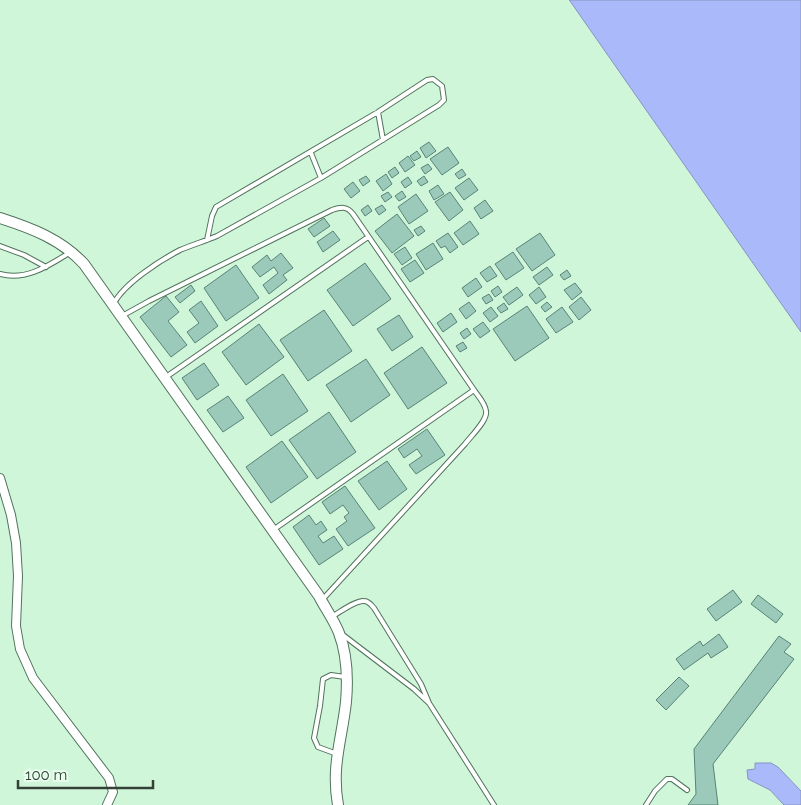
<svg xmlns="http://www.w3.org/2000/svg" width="801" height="805" font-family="Raleway,sans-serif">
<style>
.water{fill:#a9b9fa;stroke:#8695c0}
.building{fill:#9bc9ba;stroke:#578476}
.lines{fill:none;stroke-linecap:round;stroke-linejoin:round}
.service-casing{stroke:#52735c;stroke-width:6}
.minor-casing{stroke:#52735c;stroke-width:10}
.tertiary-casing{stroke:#52735c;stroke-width:12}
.service{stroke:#fff;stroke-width:4}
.minor{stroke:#fff;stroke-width:8}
.tertiary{stroke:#fff;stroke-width:10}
</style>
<rect width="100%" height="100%" fill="#d0f6da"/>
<path class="water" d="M569 0H801V332L570 1Z
M755 763H771L778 767 801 791V805H784L770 790 748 779 747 770 755 769Z"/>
<path class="building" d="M429 142 436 151 426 158 420 148Z
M448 147 459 163 442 175 430 159Z
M417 151 421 157 414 161 410 156Z
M408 156 415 165 405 172 399 163Z
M428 164 432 169 425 174 421 168Z
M395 167 399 173 392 178 388 172Z
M462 169 466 175 459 179 455 174Z
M386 174 392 184 383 191 376 181Z
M366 176 370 181 363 186 359 180Z
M424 176 428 182 421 186 417 181Z
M408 177 412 183 405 188 401 182Z
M469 178 478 190 464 200 455 188Z
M353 182 360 191 351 198 344 189Z
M438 185 444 194 434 200 429 191Z
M402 191 406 197 399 201 395 196Z
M388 192 392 197 385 202 381 196Z
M450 192 463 210 449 221 435 202Z
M416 194 428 211 409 224 398 207Z
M485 200 493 211 481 219 474 208Z
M368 205 372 211 365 216 361 210Z
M382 205 386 210 379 215 375 209Z
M397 214 414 236 392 253 375 231Z
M324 218 330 226 314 237 308 229Z
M470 221 479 234 463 245 454 233Z
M421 226 425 231 418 236 414 230Z
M333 231 340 240 323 252 317 242Z
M448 233 458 247 450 253 445 246 441 248 436 241Z
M540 233 555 255 532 271 516 249Z
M433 243 443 259 426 270 416 254Z
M405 247 412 258 402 265 394 254Z
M513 252 524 268 506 280 495 264Z
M281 253 293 268 283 275 287 280 269 294 263 285 278 273 274 267 260 277 252 267 267 255 271 261Z
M415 260 424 273 410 282 401 269Z
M365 263 391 299 353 326 327 290Z
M236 265 259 298 226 321 204 288Z
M490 266 497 276 487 282 480 273Z
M547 267 553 275 539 285 533 277Z
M567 270 571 276 564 280 560 275Z
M476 278 482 287 468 297 462 288Z
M575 283 582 292 572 300 564 290Z
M191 285 195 291 180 303 175 297Z
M498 286 502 292 495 297 491 291Z
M517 287 523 295 509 305 503 297Z
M539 287 546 297 536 304 529 295Z
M489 294 493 300 486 304 482 298Z
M166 296 179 312 168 321 187 345 171 357 140 317Z
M581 297 591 310 579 320 569 307Z
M201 301 218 326 195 343 187 332 199 323 189 310Z
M469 302 476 311 466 319 459 309Z
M547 302 552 307 545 312 541 307Z
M504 303 508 309 501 313 497 308Z
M527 306 549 338 515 361 493 329Z
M491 307 498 316 490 322 483 313Z
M562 307 573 322 556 333 546 319Z
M324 310 352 351 308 381 280 340Z
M451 313 457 322 443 332 437 323Z
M399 315 413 337 392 351 377 329Z
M483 322 490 331 480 338 473 329Z
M259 324 284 357 246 385 222 352Z
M467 328 471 334 464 339 460 333Z
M463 342 467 348 460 352 456 346Z
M422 347 447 383 408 409 384 373Z
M366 359 390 395 351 422 326 385Z
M204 363 219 385 197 400 182 378Z
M283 374 308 411 271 436 246 400Z
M228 396 244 418 223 432 207 410Z
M329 412 356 452 317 479 289 440Z
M427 429 445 455 416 474 409 465 422 456 417 449 404 458 398 449Z
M282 441 308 477 271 503 246 467Z
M387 461 407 489 379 510 358 481Z
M345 486 375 528 348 546 336 529 347 521 344 517 349 513 343 505 330 514 322 502Z
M309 515 316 525 321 521 327 530 318 536 323 543 334 536 343 549 319 565 293 527Z
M733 590 742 602 716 621 707 609Z
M758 595 783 614 776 623 751 604Z
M719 634 728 647 711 658 708 653 684 670 676 659 700 641 703 646Z
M779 636 791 644 784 652 794 659 713 764 718 805H688L696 794 694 749Z
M679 677 689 686 666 710 656 700Z"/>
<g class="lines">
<defs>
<path id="service" d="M378 112 383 140
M311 153 321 178
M0 246 24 255 46 267
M0 274C26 281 48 266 69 253
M114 303C125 283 159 261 180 250 192 245 205 241 217 236L321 178 439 105 444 100 442 86 433 79 427 80 378 112 216 207 212 216 207 240
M122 316 149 301 332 210C341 207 347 206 353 214L474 390C478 396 485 403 486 411 488 420 471 436 465 444L323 599
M166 377 368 237
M273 530 474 390
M333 616C340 612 356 600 364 601 369 601 371 605 374 608L421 684 429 703
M343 635 414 689 429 703 494 805
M337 754 318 747 314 738 320 706 323 679 331 675 345 677
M646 805 655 791 667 779H672L687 790"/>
<path id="minor" d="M0 478 11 515 16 543 18 576 16 626 20 649 33 678 109 778 113 792 107 805"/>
<path id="tertiary" d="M0 218C31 228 61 239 84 264L319 596C325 608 334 620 339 633 347 654 348 679 346 702 342 739 331 766 338 805"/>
</defs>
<use href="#service" class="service-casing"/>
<use href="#minor" class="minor-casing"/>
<use href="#tertiary" class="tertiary-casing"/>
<use href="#service" class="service"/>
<use href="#minor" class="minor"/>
<use href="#tertiary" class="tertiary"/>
</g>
<path d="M18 780v8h135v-8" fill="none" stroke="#334137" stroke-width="2.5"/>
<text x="25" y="780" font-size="15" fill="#334137" stroke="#e8ffee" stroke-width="4" paint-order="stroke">100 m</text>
</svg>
